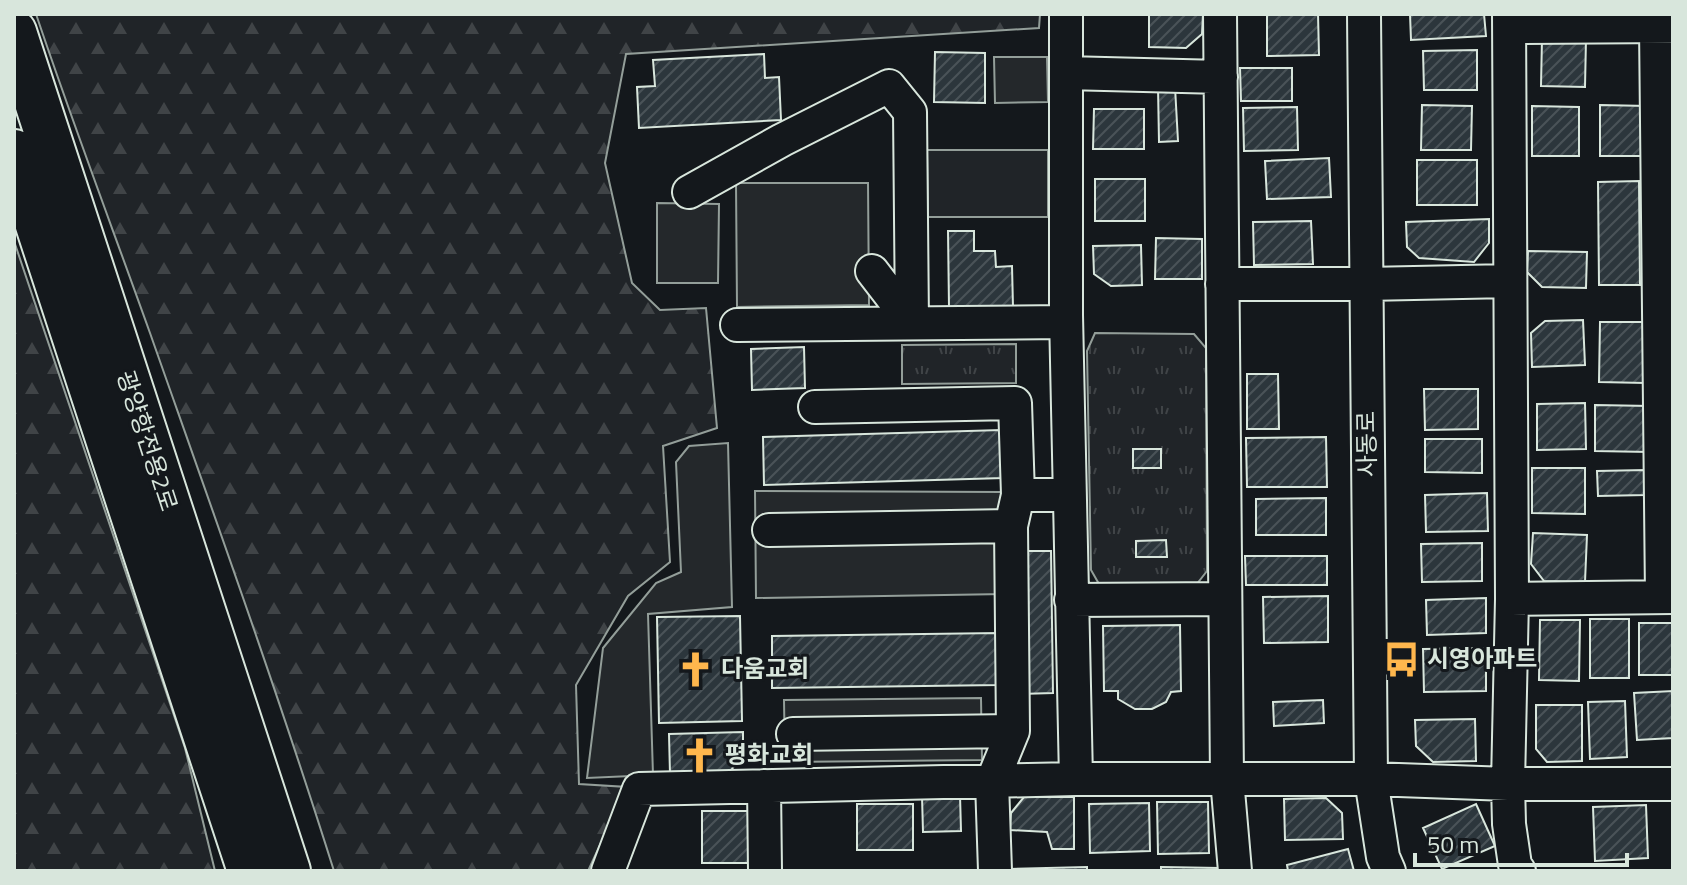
<svg xmlns="http://www.w3.org/2000/svg" width="1687" height="885" font-family="'Titillium Web','Noto Sans KR',sans-serif">
<style>
.grass{fill:#202428;stroke:#939e99;stroke-width:2}
.forest{fill:url(#forest-firs);stroke:#939e99;stroke-width:2}
.park{fill:url(#park-tufts);stroke:#939e99;stroke-width:2}
.parking{fill:#24282b;stroke:#939e99;stroke-width:2}
.building{fill:url(#building-hatch);stroke:#d8e6dc;stroke-width:2}
.lines{fill:none;stroke-linecap:round;stroke-linejoin:round}
.minor-casing{stroke:#d8e6dc;stroke-width:36}
.highway-casing{stroke:#d8e6dc;stroke-width:48}
.minor{stroke:#14181c;stroke-width:32}
.highway{stroke:#14181c;stroke-width:44}
.labels{text-anchor:middle;stroke-width:6;stroke-linejoin:round;paint-order:stroke}
.street-label{font-size:24px;fill:#d8e6dc;stroke:#14181c}
.poi-label{font-size:24px;font-weight:bold;fill:#d8e6dc;stroke:#14181c;text-anchor:start}
</style>
<defs>
<pattern id="forest-firs" width="22" height="20" patternUnits="userSpaceOnUse" patternTransform="scale(2)"><rect width="22" height="20" fill="#202428"/><path d="M5 1l3.5 6h-7zM16 11l3.5 6h-7z" fill="#404447"/></pattern>
<pattern id="park-tufts" width="24" height="20" patternUnits="userSpaceOnUse" patternTransform="scale(2)"><rect width="24" height="20" fill="#202428"/><path d="M3 7l-1-3M5 7V3M7 7l1-3M15 17l-1-3M17 17v-4M19 17l1-3" fill="none" stroke="#404447"/></pattern>
<pattern id="building-hatch" width="6" height="6" patternUnits="userSpaceOnUse" patternTransform="scale(2)"><rect width="6" height="6" fill="#2c363c"/><path d="M-1 1l2-2M0 6l6-6M5 7l2-2" fill="none" stroke="#4a5358"/></pattern>
</defs>
<rect width="100%" height="100%" fill="#14181c"/>
<path class="grass" d="M927 150H1048V217H928Z"/>
<path class="forest" d="M36 14H1040L1039 28 626 54 605 163 632 283 660 310 706 308 717 428 663 446 670 562 628 596 576 685 579 784 627 787 588 871H334C277 690 213 512 150 333 112 227 72 121 36 14Z
M14 241 185 748 215 871H14Z"/>
<path class="park" d="M1095 333 1194 334 1206 348 1207 571 1196 585 1099 584 1091 570 1087 351Z
M1016 344V383L902 384V345Z"/>
<path class="parking" d="M994 57H1047L1048 102 995 103Z
M736 183H868L869 305 737 307Z
M657 203 719 204 718 283H657Z
M728 443 732 607 648 614 653 775 587 778 603 648 656 583 681 572 676 462 689 446Z
M755 491 1003 492 1005 594 756 598Z
M981 698 982 760 785 762 784 700Z"/>
<path class="building" d="M1149 14H1203L1202 34 1186 48 1149 47Z
M1267 14H1318L1319 55 1267 56Z
M1410 14H1484L1486 36 1411 40Z
M1542 38 1586 39 1585 87 1541 86Z
M1477 50V90H1424L1423 51Z
M935 52 985 53V103L934 102Z
M764 54 765 78 779 77 781 120 639 128 637 87 655 86 653 60Z
M1240 68H1292V101H1241Z
M1158 87H1175L1178 141 1159 142Z
M1422 105 1472 106 1471 150H1421Z
M1600 105 1648 106 1647 156H1600Z
M1532 106 1579 107V156H1532Z
M1297 107 1298 150 1244 151 1243 108Z
M1094 109H1144V149H1093Z
M1329 158 1331 197 1267 199 1265 161Z
M1417 160H1477V205H1417Z
M1095 179H1145V221H1095Z
M1639 181 1640 285H1599L1598 182Z
M1489 219V243L1474 262 1419 258 1407 247 1406 222Z
M1311 221 1313 264 1254 265 1253 222Z
M948 231H974V251H995L996 267 1012 266 1013 307H949Z
M1156 238 1202 239V279H1155Z
M1141 245 1142 285 1111 286 1094 274 1093 246Z
M1528 251 1587 252 1586 288 1542 287 1527 272Z
M1583 320 1585 365 1532 367 1531 333 1545 321Z
M1600 322H1645V383L1599 382Z
M804 347 805 388 752 390 751 349Z
M1247 374H1278L1279 429H1247Z
M1424 389H1478V429L1425 430Z
M1585 403 1586 449 1537 450V404Z
M1595 405 1650 406 1649 452 1595 451Z
M1001 430 1003 478 764 485 763 437Z
M1326 437 1327 487H1247L1246 438Z
M1425 439H1482V473L1425 472Z
M1133 449H1161V468H1133Z
M1532 468H1585V514L1532 513Z
M1645 470V495L1598 496 1597 471Z
M1487 493 1488 531 1426 532 1425 495Z
M1326 498V535H1256V499Z
M1533 533 1587 535 1585 582 1544 581 1531 564Z
M1166 540 1167 557H1136V541Z
M1482 543V581L1422 582 1421 544Z
M1018 551H1051L1053 693 1020 694Z
M1245 556H1327V585H1246Z
M1328 596V642L1264 643 1263 597Z
M1486 598V633L1427 635 1426 600Z
M740 616 742 721 659 723 657 617Z
M1590 619H1629V678H1590Z
M1540 620H1580L1579 681 1539 680Z
M1639 623H1673V675H1639Z
M1180 625 1181 691 1171 692 1166 702 1152 709H1135L1118 699V691H1104L1103 626Z
M999 633V685L772 688V636Z
M1486 648V691L1424 692 1423 649Z
M1673 691V738L1637 740 1634 693Z
M1323 700 1324 723 1274 726 1273 702Z
M1625 701 1627 757 1590 759 1588 702Z
M1536 705H1582V761L1547 762 1536 749Z
M1475 719 1476 761 1433 762 1416 746 1415 720Z
M743 732V753L730 772 670 774 669 734Z
M960 795 961 831 923 832 922 796Z
M1024 797H1074V849H1052L1047 832 1010 830 1011 813Z
M1326 798 1342 813 1343 839 1285 840 1284 799Z
M1157 802H1208L1209 853 1158 854Z
M1149 803 1150 851 1090 853 1089 804Z
M857 804H913V850H857Z
M1476 804 1495 846 1442 869 1423 828Z
M1646 805 1648 858 1595 861 1593 807Z
M702 811H752V863H702Z
M1348 849 1354 871H1288L1287 865Z
M1087 867V871H1010V869Z
M1161 867 1219 868V871H1161Z"/>
<g class="lines">
<defs>
<path id="minor" d="M1066 14V315L1076 779
M1220 14 1227 779 1235 871
M1364 14 1371 779 1383 857 1389 871
M1509 14 1512 599 1508 784 1509 824 1515 865 1519 871
M1656 26 1662 597
M1510 27 1673 26
M1066 73 1221 77
M689 192 782 140 889 86 910 112 912 323
M872 271 912 323
M1222 284H1366L1510 281
M737 325 1066 322
M815 407 1015 403 1018 495
M769 530 1011 526
M1512 599 1673 597
M1071 600 1225 599
M793 734 1013 731
M764 786 765 871
M608 871 639 789 1076 779H1371L1508 784H1673
M995 871 992 782 1013 731 1011 526 1018 495H1069"/>
<path id="highway" d="M14 32 288 871
M14 152 250 871"/>
</defs>
<use href="#minor" class="minor-casing"/>
<use href="#highway" class="highway-casing"/>
<use href="#minor" class="minor"/>
<use href="#highway" class="highway"/>
</g>
<defs>
<symbol id="bus-bare" viewBox="-9 -9 18 18"><path d="M-5-6H5V4H4V6H2V4H-2V6H-4V4H-5ZM-3.5-4V0h7V-4ZM-3.5 1.2v1.5H-2V1.2ZM2 1.2v1.5H3.5V1.2Z" fill="#ffb74d" stroke="#14181c" stroke-width="2.5" paint-order="stroke"/></symbol>
<symbol id="church-bare" viewBox="-9 -9 18 18"><path d="M-1.2-6h2.4v3.5h3.3v2.4h-3.3V6h-2.4V-.1h-3.3v-2.4h3.3Z" fill="#ffb74d" stroke="#14181c" stroke-width="2.5" paint-order="stroke"/></symbol>
</defs>
<g fill-rule="evenodd">
<use href="#bus-bare" x="1376" y="634" width="51" height="51"/>
<use href="#church-bare" x="670" y="644" width="51" height="51"/>
<use href="#church-bare" x="674" y="730" width="51" height="51"/>
</g>
<g class="labels">
<g class="street-label">
<text transform="translate(147 441) rotate(72)" y="8">광양항전용2로</text>
<text transform="translate(1367 444) rotate(-91)" y="8">사동로</text>
</g>
<g class="poi-label">
<text x="1427" y="667">시영아파트</text>
<text x="721" y="677">다움교회</text>
<text x="725" y="763">평화교회</text>
</g>
</g>
<rect width="1687" height="885" fill="none" stroke="#d8e6dc" stroke-width="32"/>
<path d="M1415 853v12h212v-12" fill="none" stroke="#d8e6dc" stroke-width="4"/>
<text x="1427" y="853" font-size="24" fill="#d8e6dc" stroke="#14181c" stroke-width="6" paint-order="stroke">50 m</text>
</svg>
